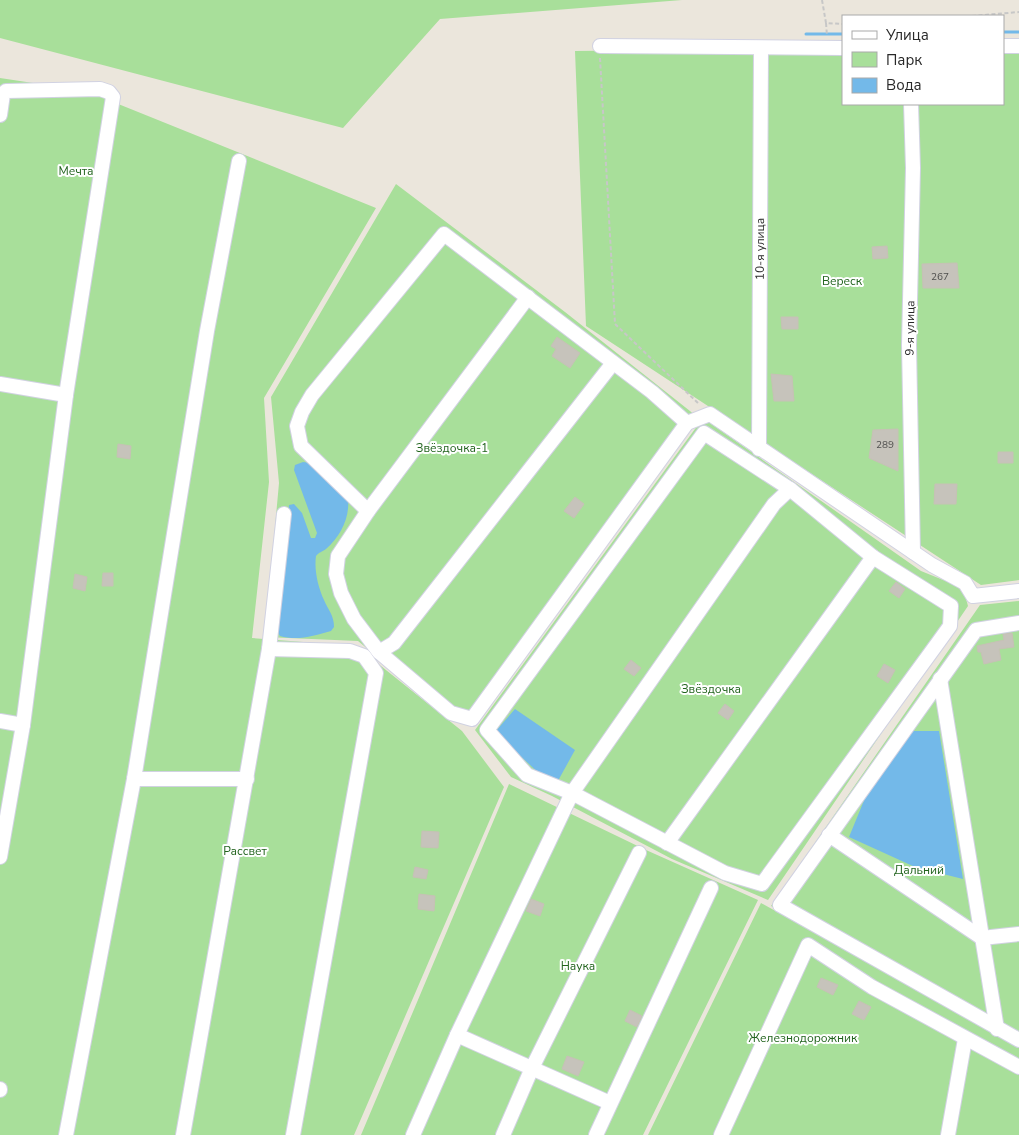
<svg xmlns="http://www.w3.org/2000/svg" width="1019" height="1135" font-family="'Nunito Sans',sans-serif">
<style>
.green{fill:#a8df9a}
.water{fill:#73b9e9}
.lines{fill:none;stroke-linecap:round;stroke-linejoin:round}
.stream{stroke:#73b9e9;stroke-width:3}
.building{fill:#c6c3bb;stroke:#c6c2b5}
.minor-casing{stroke:#d1d2e2;stroke-width:16}
.path{stroke:#c7c7c7;stroke-width:2;stroke-dasharray:4 2.5;stroke-linecap:butt}
.minor{stroke:#fff;stroke-width:14}
.labels{text-anchor:middle;stroke-width:4;stroke-linejoin:round;paint-order:stroke}
.number-label{font-size:10px;fill:#50504e}
.park-label{font-size:12px;fill:#21631d;stroke:#fff}
.street-label{font-size:12px;fill:#292929;stroke:#fff}
</style>
<rect width="100%" height="100%" fill="#ebe6dc"/>
<path class="green" d="M0 0H682L440 19 343 128 0 38Z
M843 48V104H1003V48H1019V580L981 585 586 326 575 51Z
M0 78 86 91 376 208 264 398 269 482 252 638 356 646 462 731 504 787 354 1135H0Z
M396 184 565 312 695 415 470 723 452 718 358 641 265 637 279 483 271 397Z
M703 418 921 571 963 588 968 606 768 900 672 859 552 796 511 777 475 730Z
M1019 601V1036L771 906 980 605Z
M509 784 646 850 758 900 643 1135H361Z
M761 903 1019 1046V1135H648Z"/>
<path class="water" d="M303 462 311 463 322 477 348 499C350 518 340 537 326 549 322 552 319 552 316 556 314 570 318 587 324 600 328 610 334 615 334 627L331 631C314 636 297 641 280 636L277 631 289 505 294 504 302 513 311 538H315L317 533 294 470 295 465Z
M515 709 575 750 559 779 546 780 495 732Z
M910 731H939L963 879 915 867 849 837 877 769Z"/>
<g class="lines">
<path class="stream" d="M1003 32H1019
M806 34H843"/>
</g>
<path class="building" d="M887 246 888 258 873 259 872 247Z
M957 263 959 288H923L922 264Z
M781 317H798V329H782Z
M557 337 580 353 570 368 552 356 556 349 551 346Z
M771 374 792 376 794 401H774Z
M898 429V471L869 458 873 430Z
M118 444 131 446 130 459 117 457Z
M998 452H1013V463H998Z
M935 484H957L956 504H934Z
M575 497 584 504 574 518 564 511Z
M103 573H113V586H102Z
M75 574 87 577 85 591 73 588Z
M896 582 905 589 899 598 889 591Z
M1012 633 1014 647 999 649 1001 660 984 664 981 652H978L977 646 1004 640 1003 634Z
M631 660 641 668 634 676 624 669Z
M884 664 895 670 888 683 877 676Z
M725 704 734 711 728 720 718 713Z
M422 831 439 832 438 848 421 847Z
M415 867 428 870 426 879 413 877Z
M419 894 435 896 434 911 418 909Z
M531 899 544 904 540 916 526 911Z
M821 978 838 985 833 995 817 987Z
M859 1001 871 1007 864 1020 852 1014Z
M630 1010 642 1016 637 1027 625 1021Z
M567 1056 584 1062 578 1076 562 1069Z"/>
<g class="lines">
<defs>
<g id="minor">
<path d="M600 46 843 48"/>
<path d="M1003 46H1019"/>
<path d="M911 104 913 168 909 345 913 552"/>
<path d="M0 115 3 94 6 91 100 89 109 92 113 97 66 395 23 725 0 857"/>
<path d="M528 297 368 511 338 556 336 574 341 593 354 619 379 652 451 713 472 719 687 423 710 414 932 565 965 583 973 596 1019 591"/>
<path d="M0 384 66 395"/>
<path d="M704 433 790 489 873 557 951 606 950 626 937 644 762 884 725 873 572 793 527 775 487 730Z"/>
<path id="s1" d="M759 449 761 48"/>
<path d="M368 511 301 446 297 426 302 412 312 395 444 234 652 392 687 423"/>
<path d="M1019 623 976 630 780 905 1019 1040"/>
<path d="M269 649 350 651 364 656 376 673 293 1135"/>
<path d="M379 652 394 643 613 363"/>
<path d="M940 679 997 1029"/>
<path d="M0 721 23 725"/>
<path d="M134 779H247"/>
<path d="M829 835 982 938 1019 934"/>
<path d="M667 843 873 557"/>
<path d="M457 1035 610 1103"/>
<path d="M0 1089V1090"/>
<path d="M66 1135 134 779 207 331 239 161"/>
<path d="M183 1135 269 649 284 514"/>
<path d="M413 1135 457 1035 572 793 774 504 790 489"/>
<path d="M503 1135 532 1068 639 853"/>
<path d="M596 1135 711 888"/>
<path d="M721 1135 808 945 872 987 1019 1067"/>
<path d="M948 1135 965 1039"/>
</g>
</defs>
<use href="#minor" class="minor-casing"/>
<path class="path" d="M822 0 826 23 843 24
M972 16 1019 12
M826 23 827 36
M600 58 615 324 699 404"/>
<use href="#minor" class="minor"/>
</g>
<g class="labels">
<g class="number-label">
<text x="940" y="280">267</text>
<text x="885" y="448">289</text>
</g>
<g class="park-label">
<text x="76" y="175">Мечта</text>
<text x="842" y="285">Вереск</text>
<text x="452" y="452">Звёздочка-1</text>
<text x="711" y="693">Звёздочка</text>
<text x="245" y="855">Рассвет</text>
<text x="919" y="874">Дальний</text>
<text x="578" y="970">Наука</text>
<text x="803" y="1042">Железнодорожник</text>
</g>
<g class="street-label">
<text dy="4" stroke="none"><textPath href="#s1" startOffset="200">10-я улица</textPath></text>
<text transform="translate(910 328) rotate(-89)" y="4">9-я улица</text>
</g>
</g>
<rect x="842" y="15" width="162" height="90" fill="#ffffff" stroke="#a9a9a9"/>
<rect x="852" y="31" width="25" height="8" fill="#ffffff" stroke="#a9a9a9"/>
<text x="886" y="40" font-size="15" fill="#292929">Улица</text>
<rect x="852" y="52" width="25" height="15" fill="#a8df9a" stroke="#a9a9a9"/>
<text x="886" y="65" font-size="15" fill="#292929">Парк</text>
<rect x="852" y="78" width="25" height="15" fill="#73b9e9" stroke="#a9a9a9"/>
<text x="886" y="90" font-size="15" fill="#292929">Вода</text>
</svg>
